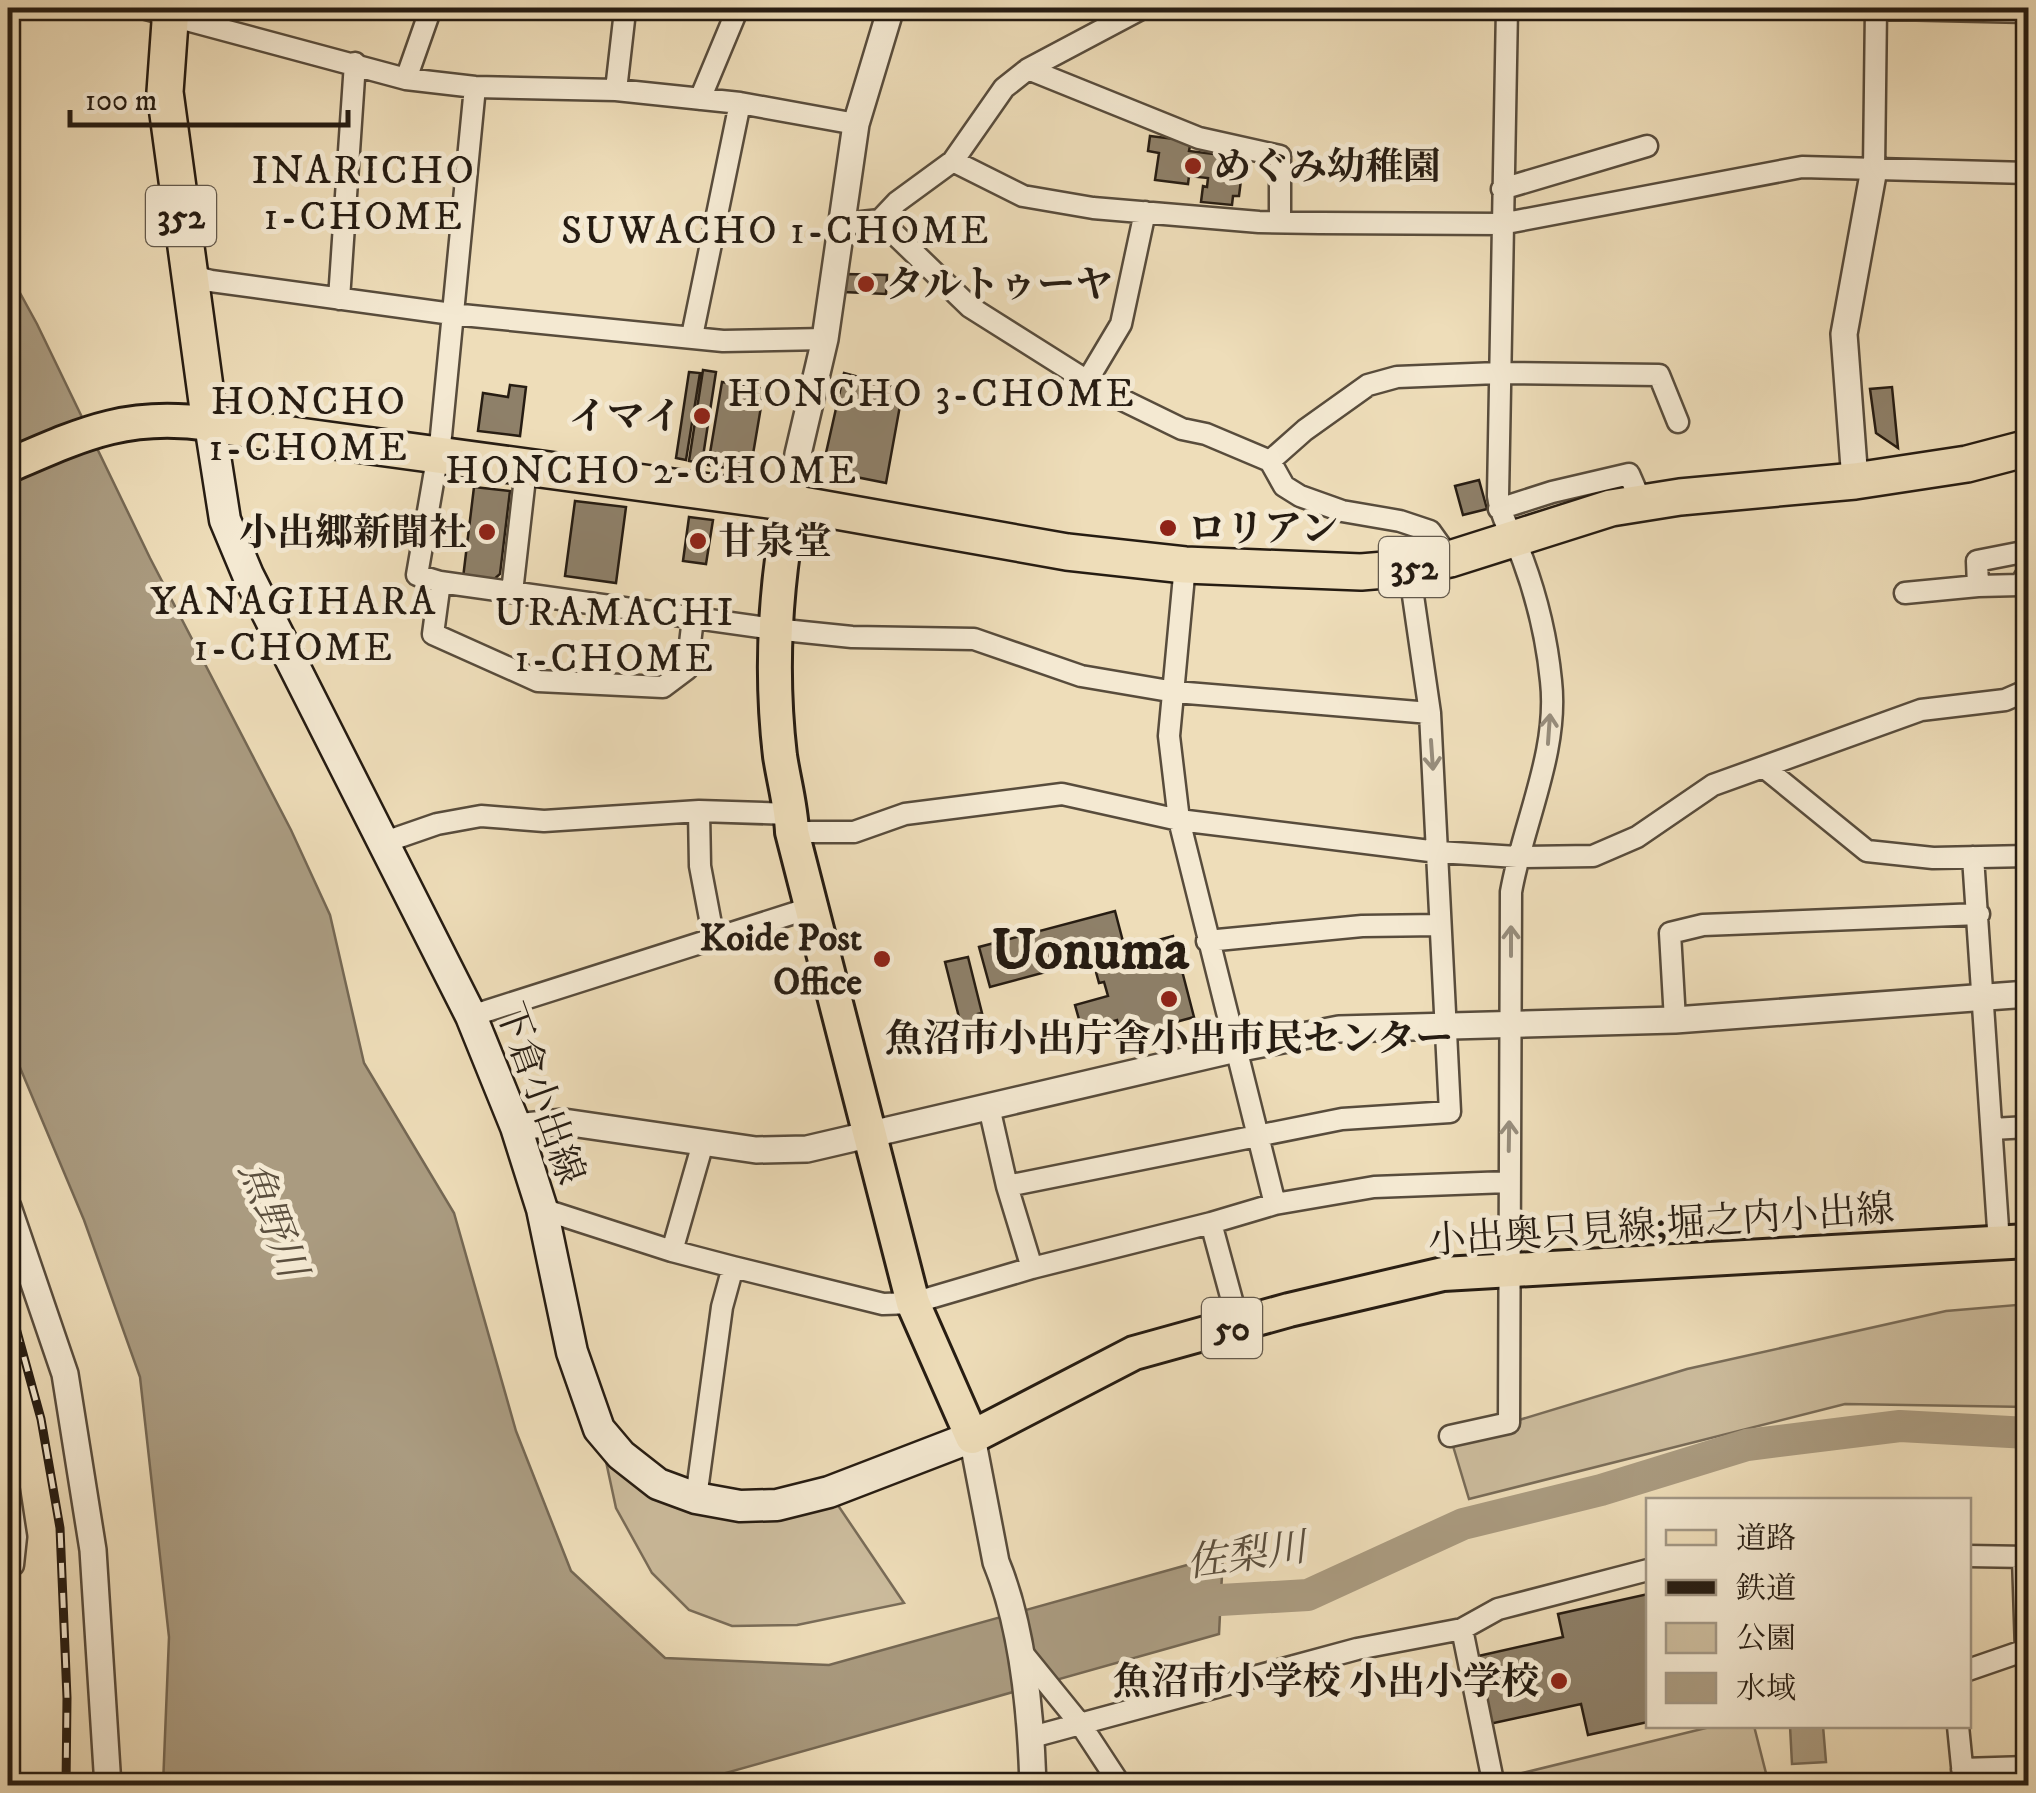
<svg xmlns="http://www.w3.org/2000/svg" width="2036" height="1793" font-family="'IM FELL DW Pica','Noto Serif JP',serif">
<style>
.green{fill:#ccbc9d;stroke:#796c58;stroke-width:2.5}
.water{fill:#aa9b80;stroke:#756854;stroke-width:2.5}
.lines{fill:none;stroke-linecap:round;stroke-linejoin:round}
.river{stroke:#aa9b80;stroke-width:32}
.building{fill:#8e8069;stroke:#261c12;stroke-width:2.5}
.minor-casing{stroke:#584c3c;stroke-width:25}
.tertiary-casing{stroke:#584c3c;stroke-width:30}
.secondary-casing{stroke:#261c12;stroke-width:35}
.primary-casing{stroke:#261c12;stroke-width:38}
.trunk-casing{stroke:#261c12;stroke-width:40}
.minor{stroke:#f4e9d2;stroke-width:20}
.tertiary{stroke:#f4e9d2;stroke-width:25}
.secondary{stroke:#f4e9d2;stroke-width:30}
.primary{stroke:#eeddb9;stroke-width:32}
.trunk{stroke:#eeddb9;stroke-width:35}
.rail-casing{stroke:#261c12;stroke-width:9}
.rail{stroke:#f4e9d2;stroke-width:5;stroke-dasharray:15;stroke-linecap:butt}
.oneway{stroke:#978d7c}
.poi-dot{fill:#8f2418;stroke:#f4e9d2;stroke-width:4}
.labels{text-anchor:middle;stroke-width:10;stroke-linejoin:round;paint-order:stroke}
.shield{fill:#f4e9d2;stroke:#645a4c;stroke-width:2.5}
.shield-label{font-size:35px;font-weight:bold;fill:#261c12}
.poi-label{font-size:38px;font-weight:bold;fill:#261c12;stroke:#f4e9d2;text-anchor:start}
.street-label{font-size:38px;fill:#261c12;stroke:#f4e9d2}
.neighbourhood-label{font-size:40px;letter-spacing:2.5px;fill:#261c12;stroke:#f4e9d2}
.water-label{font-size:40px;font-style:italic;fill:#5b4f3e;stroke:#f4e9d2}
.town-label{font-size:58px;font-weight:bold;fill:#261c12;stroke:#f4e9d2}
</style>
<rect width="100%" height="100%" fill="#eeddb9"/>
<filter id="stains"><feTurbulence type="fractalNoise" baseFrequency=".002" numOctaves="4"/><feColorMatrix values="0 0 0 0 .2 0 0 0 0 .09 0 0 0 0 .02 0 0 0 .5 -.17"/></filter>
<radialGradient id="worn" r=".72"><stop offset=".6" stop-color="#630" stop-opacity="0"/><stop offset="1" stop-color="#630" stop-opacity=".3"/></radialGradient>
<path class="green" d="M2028 1304V1407L1845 1404 1469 1499 1450 1436 1509 1423 1687 1369 1946 1311Z
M599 1429 696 1498 829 1492 904 1603 797 1625 732 1626 689 1610 652 1573 616 1508Z
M1714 1726H1754L1769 1785 1491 1786 1490 1781Z"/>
<path class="water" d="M8 271 37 324 150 558 291 830 330 915 364 1063 454 1213 516 1431 571 1571 665 1658 829 1665 1223 1555 1219 1634 683 1785H163L169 1637 140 1377 84 1220 8 1039Z
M1790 1726H1823L1826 1762 1792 1764Z"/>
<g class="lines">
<path class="river" d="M1177 1607 1203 1601 1308 1595 1463 1524 1601 1490 1747 1445 1900 1426 2028 1433"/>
</g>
<path class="building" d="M1150 136 1191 141 1189 151 1230 156 1227 178 1241 180 1239 196H1233L1232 205 1201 202 1203 186 1207 187 1208 178 1189 176 1188 184 1155 180 1159 153 1148 151Z
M845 274 887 275 886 294 844 292Z
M703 370 716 372 702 463 689 461Z
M689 372 700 373 686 460 676 458Z
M844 373 903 389 886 483 841 474 826 453Z
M722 382 764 389 750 472 708 465Z
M510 385 526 387 520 436 478 431 483 393 508 397Z
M1892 387 1898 448 1876 433 1870 389Z
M1479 480 1487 509 1463 515 1455 486Z
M474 487 510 491 500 574 491 582 463 578Z
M575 501 626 507 616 583 565 576Z
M689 517 713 520 706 564 683 561Z
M1115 911 1125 949 1173 936 1194 1017 1121 1037 1117 1020 1082 1030 1075 1005 1108 996 1104 982 1099 983 1096 972 1102 971 1098 958 990 987 979 947Z
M968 957 982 1013 978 1014 981 1024 962 1029 945 962Z
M1648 1594V1722L1588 1735 1581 1704 1480 1726 1465 1659 1563 1637 1558 1614Z"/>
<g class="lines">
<defs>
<path id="minor" d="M142 8 406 79 475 87 616 90 740 103 856 124
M1849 8 2028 12
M1028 69 1199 138 1280 156V221
M406 79 431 8
M475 87 441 436 417 575 440 582 774 629 852 637 974 639 1081 676 1175 692 1430 713
M616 90 625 11 636 8
M700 99 738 8
M953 161 1023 196 1093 208 1259 222 1320 223 1501 224 1802 167 2028 173
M1874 169 1876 8
M1502 189 1647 146
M880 220 970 307 1100 389 1182 429 1206 434 1270 461 1284 486 1300 496 1342 511 1400 521 1430 531 1450 559
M843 224 880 220 897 202 953 161 1004 88 1028 69 1143 8
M189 275 211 281 452 314 723 341 825 339
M339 299 355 63
M692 336 740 103
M1087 381 1121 324 1145 212
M1270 461 1305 430 1368 385 1397 377 1498 373 1659 375 1678 422
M1499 509 1552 492 1629 474 1642 504
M2028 551 1977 561 1978 586 2020 585 2028 572
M1185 565 1169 736 1179 820 1275 1204
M440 582 433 634 538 681 663 687 687 669 693 618
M512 592 526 469
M1905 593 1978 586
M1765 768 1867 851 1933 858 2028 856
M699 811 700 866 714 940
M792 832H854L905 814 1062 794 1179 820 1438 852 1517 857 1593 856 1637 837 1713 785 1921 710 2005 700 2028 690
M385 842 437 824 481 816 544 821 699 811 791 814
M1973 857 1999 1243
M1207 941 1362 926 1440 925
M471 1016 810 908
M1675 1020 1670 933 1703 925 1979 914
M989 1107 1007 1186 1032 1268
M1992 1129 2028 1127
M1007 1186 1342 1119 1450 1112 1430 713 1409 568
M542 1209 672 1251 733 1267 883 1304 913 1303 1032 1268 1211 1223 1275 1204 1374 1187 1508 1182
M1211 1223 1239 1326
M672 1251 703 1143
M1450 1436 1509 1423 1511 892C1523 823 1559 752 1551 681 1547 640 1537 598 1523 560 1515 539 1501 520 1498 496L1507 8
M8 1485 16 1537 13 1565 8 1567
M696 1498 722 1307 733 1267
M1968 1556 2028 1557
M1462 1629 1494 1786
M1021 1651 1081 1725 1121 1786
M1968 1670 2026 1650 2023 1557
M1958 1726 1964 1786
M1032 1737 1357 1649 1462 1629 1498 1609 1648 1570
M1962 1769 2028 1767"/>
<path id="tertiary" d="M1855 481 1844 334 1874 169
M791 503 798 454 825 339 856 124 891 8
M516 1127 564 1122 756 1150 807 1149 1236 1049 1339 1029 1675 1020 2028 994
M8 1207 65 1374 93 1550 108 1786
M972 1437 996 1562C1023 1627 1031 1716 1033 1786"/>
<path id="secondary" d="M210 424 225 520 248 575 471 1016 516 1127 542 1209 572 1352 599 1429 621 1455 658 1484 696 1498 740 1506 777 1505 829 1492 972 1437"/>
<path id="primary" d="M8 466C82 434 127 412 210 424
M791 503C775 587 770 671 780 756 784 782 791 806 792 832L913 1303 972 1437 1134 1353 1289 1310 1443 1274 2028 1241"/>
<path id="trunk" d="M171 8 165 92 210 424 791 503 1067 552 1185 565 1361 572 1409 568 1450 559 1611 508 1680 497 1855 481 1967 464 2028 448"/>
</defs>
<use href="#minor" class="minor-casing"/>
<use href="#tertiary" class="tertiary-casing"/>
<use href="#secondary" class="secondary-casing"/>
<use href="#primary" class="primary-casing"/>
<use href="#trunk" class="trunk-casing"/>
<use href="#minor" class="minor"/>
<use href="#tertiary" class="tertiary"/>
<use href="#secondary" class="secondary"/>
<use href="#primary" class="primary"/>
<use href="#trunk" class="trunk"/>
<defs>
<path id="rail" d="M8 1299 41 1419 60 1528 67 1698 66 1786"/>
</defs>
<use href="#rail" class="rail-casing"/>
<use href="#rail" class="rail"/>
</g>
<defs><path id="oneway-shaft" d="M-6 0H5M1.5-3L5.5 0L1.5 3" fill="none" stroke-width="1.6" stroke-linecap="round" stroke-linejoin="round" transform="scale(2.5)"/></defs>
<g class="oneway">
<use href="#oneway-shaft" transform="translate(1549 729) rotate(-86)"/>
<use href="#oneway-shaft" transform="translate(1432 755) rotate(86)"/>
<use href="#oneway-shaft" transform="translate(1511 941) rotate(-90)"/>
<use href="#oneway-shaft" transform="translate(1509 1136) rotate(-89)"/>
</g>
<g class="poi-dot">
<circle cx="1193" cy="166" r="10"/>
<circle cx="866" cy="284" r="10"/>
<circle cx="702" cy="416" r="10"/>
<circle cx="1168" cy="528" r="10"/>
<circle cx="487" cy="532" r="10"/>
<circle cx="698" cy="541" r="10"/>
<circle cx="882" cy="959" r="10"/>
<circle cx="1169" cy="999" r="10"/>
<circle cx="1559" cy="1681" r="10"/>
</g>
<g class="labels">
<g class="shield">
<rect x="146" y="186" width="70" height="60" rx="8"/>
<rect x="1379" y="537" width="70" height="60" rx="8"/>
<rect x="1202" y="1298" width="60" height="60" rx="8"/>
</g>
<g class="shield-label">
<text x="181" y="228">352</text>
<text x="1414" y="579">352</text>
<text x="1232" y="1340">50</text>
</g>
<g class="poi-label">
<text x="1213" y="179">めぐみ幼稚園</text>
<text x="886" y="297">タルトゥーヤ</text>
<text x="682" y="429" text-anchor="end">イマイ</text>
<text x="1188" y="541">ロリアン</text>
<text x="467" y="545" text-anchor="end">小出郷新聞社</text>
<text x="718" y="554">甘泉堂</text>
<text x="862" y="950" text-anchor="end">Koide Post<tspan x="862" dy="44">Office</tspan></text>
<text x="1169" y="1051" text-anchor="middle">魚沼市小出庁舎小出市民センター</text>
<text x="1539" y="1694" text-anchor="end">魚沼市小学校 小出小学校</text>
</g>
<g class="street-label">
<text transform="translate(541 1093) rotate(70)" y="13">下倉小出線</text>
<text transform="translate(1661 1224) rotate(-4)" y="13">小出奥只見線;堀之内小出線</text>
</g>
<g class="neighbourhood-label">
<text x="364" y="183">INARICHO<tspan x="364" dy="46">1-CHOME</tspan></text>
<text x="776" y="243">SUWACHO 1-CHOME</text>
<text x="932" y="406">HONCHO 3-CHOME</text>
<text x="309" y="414">HONCHO<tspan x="309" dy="46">1-CHOME</tspan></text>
<text x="652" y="483">HONCHO 2-CHOME</text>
<text x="294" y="614">YANAGIHARA<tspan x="294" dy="46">1-CHOME</tspan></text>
<text x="615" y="625">URAMACHI<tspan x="615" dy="46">1-CHOME</tspan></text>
</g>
<g class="water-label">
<text transform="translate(274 1219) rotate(69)" y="14">魚野川</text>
<text transform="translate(1246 1554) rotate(-8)" y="14">佐梨川</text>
</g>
<g class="town-label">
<text x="1090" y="968">Uonuma</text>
</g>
</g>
<rect width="2036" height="1793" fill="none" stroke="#eeddb9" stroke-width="40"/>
<rect x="10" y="10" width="2016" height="1773" fill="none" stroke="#261c12" stroke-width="5"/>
<rect x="20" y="20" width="1996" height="1753" fill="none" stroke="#261c12" stroke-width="2.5"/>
<rect x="1646" y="1498" width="325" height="230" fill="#f4e9d2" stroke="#a29785" stroke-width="2.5"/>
<rect x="1666" y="1530" width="50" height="15" fill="#eeddb9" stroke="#a29785" stroke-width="2.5"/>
<text x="1736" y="1548" font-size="30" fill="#261c12">道路</text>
<rect x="1666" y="1580" width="50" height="15" fill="#261c12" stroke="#a29785" stroke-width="2.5"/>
<text x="1736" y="1598" font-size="30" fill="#261c12">鉄道</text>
<rect x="1666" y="1623" width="50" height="30" fill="#ccbc9d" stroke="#a29785" stroke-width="2.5"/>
<text x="1736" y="1648" font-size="30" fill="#261c12">公園</text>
<rect x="1666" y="1673" width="50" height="30" fill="#aa9b80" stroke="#a29785" stroke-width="2.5"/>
<text x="1736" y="1698" font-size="30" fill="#261c12">水域</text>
<path d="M70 110v15h278v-15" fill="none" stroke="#261c12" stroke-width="5"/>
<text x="85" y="110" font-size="30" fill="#261c12" stroke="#f4e9d2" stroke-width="8" paint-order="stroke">100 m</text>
<rect width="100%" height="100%" filter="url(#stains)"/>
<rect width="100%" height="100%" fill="url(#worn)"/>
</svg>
